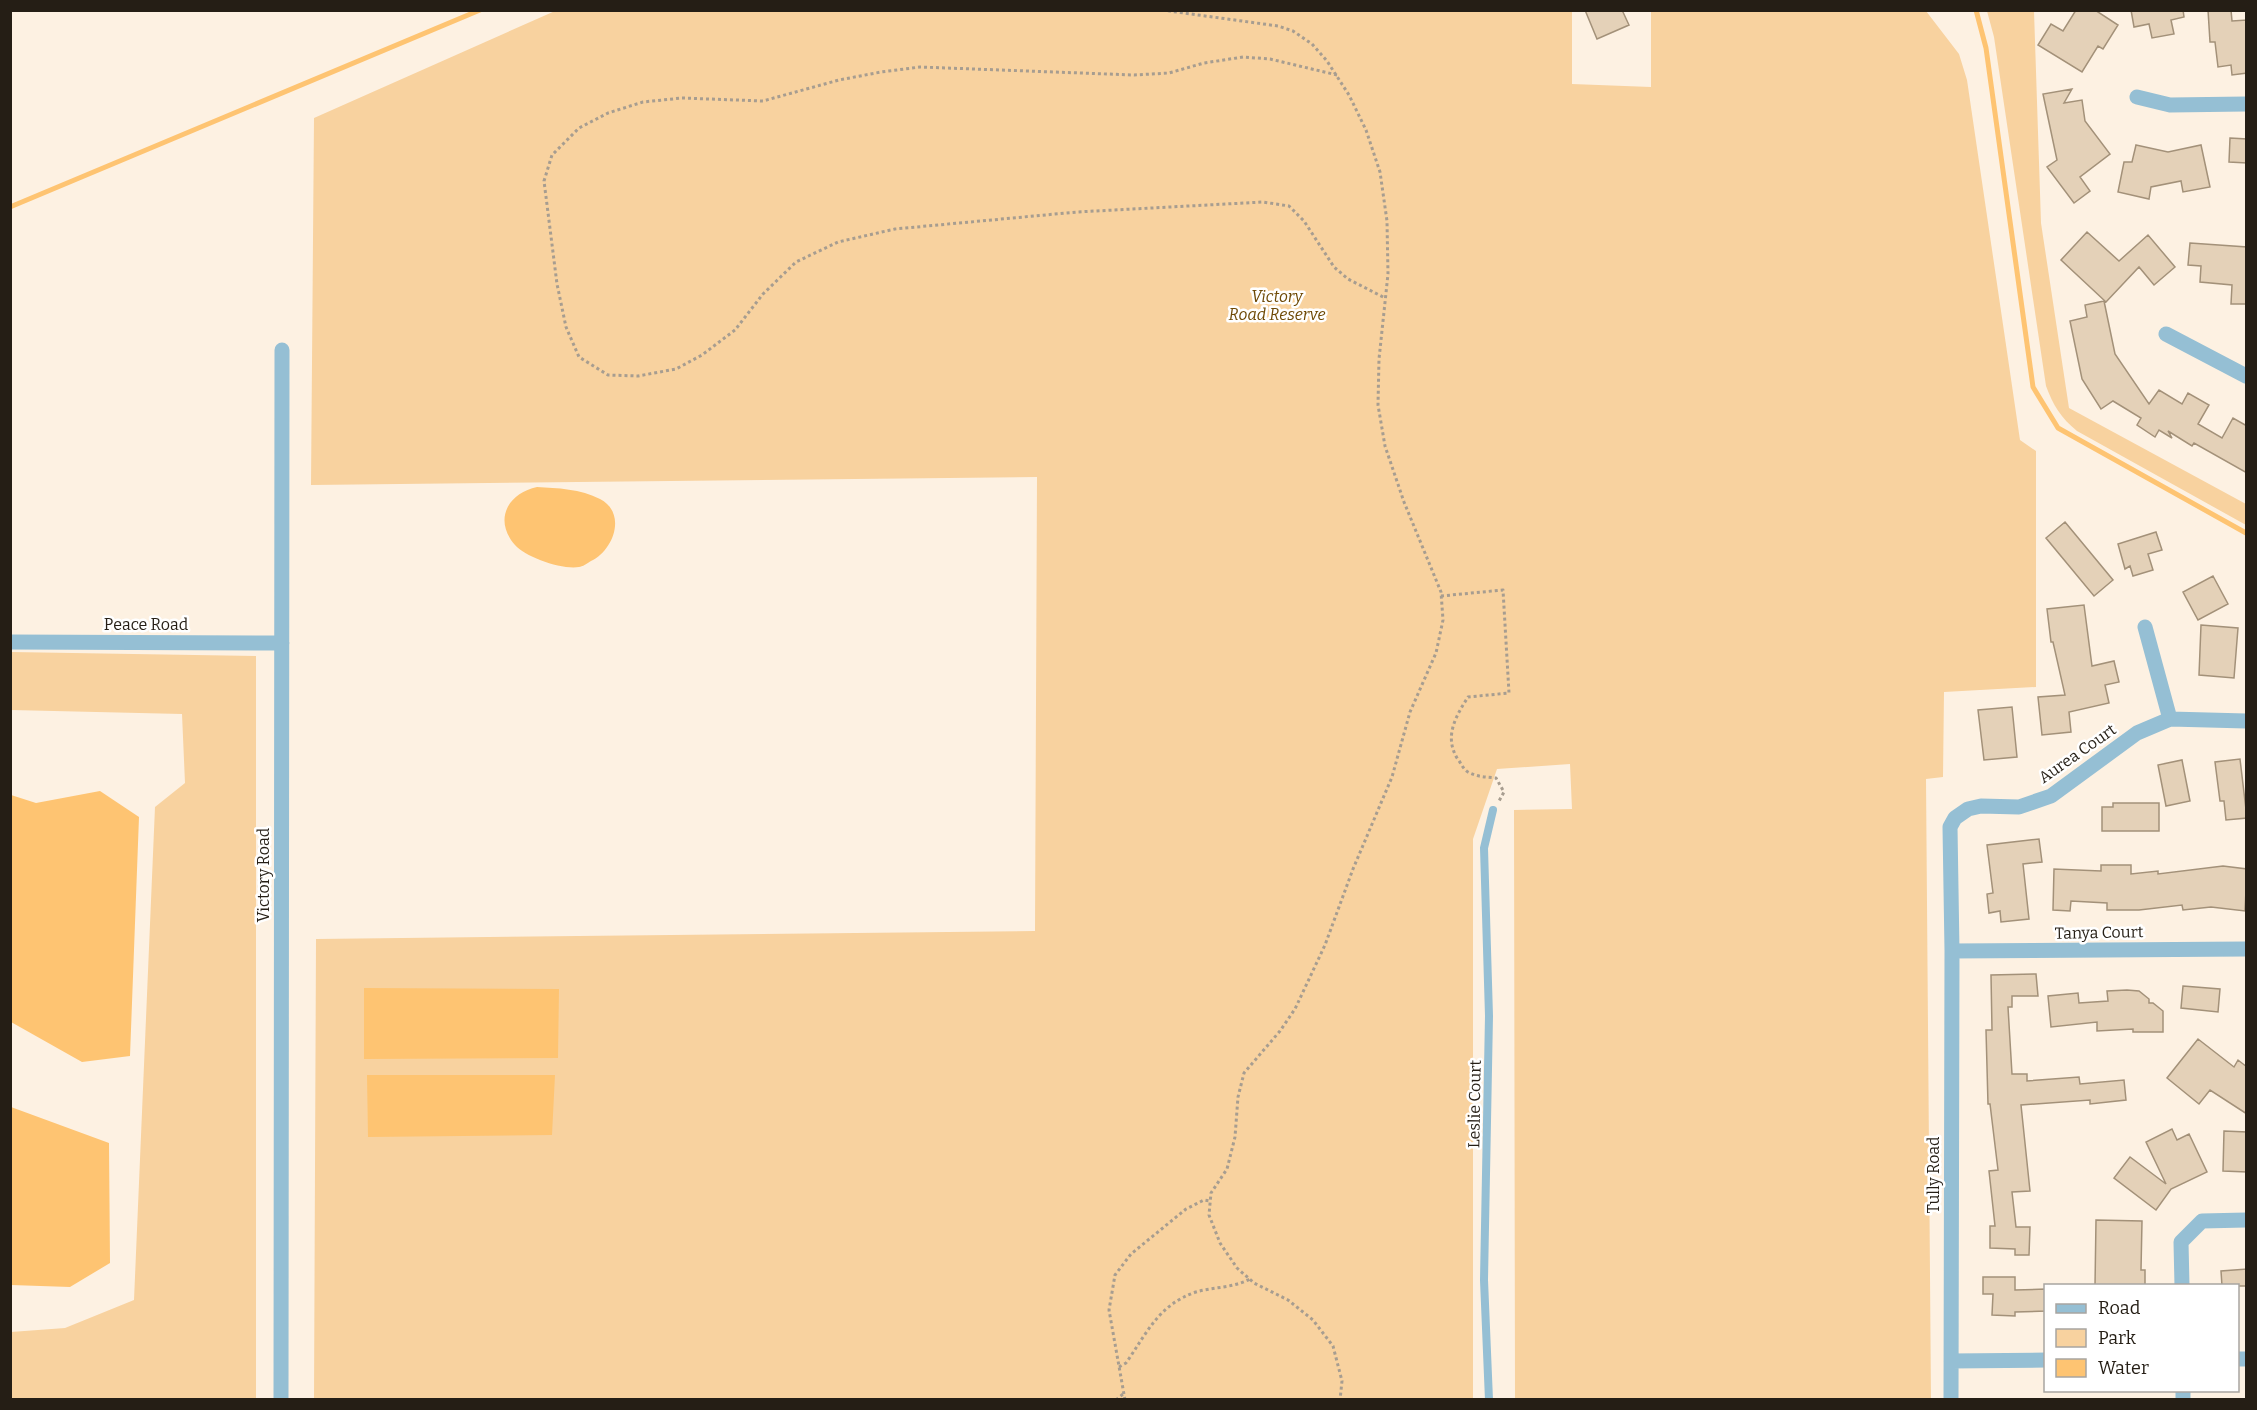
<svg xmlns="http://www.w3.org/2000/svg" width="2257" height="1410" font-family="Bitter,serif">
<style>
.green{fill:#f8d29f}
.water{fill:#fec472}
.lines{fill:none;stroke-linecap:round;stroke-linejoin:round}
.stream{stroke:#fec472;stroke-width:5}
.building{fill:#e4d1b8;stroke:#a39179;stroke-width:1.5}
.path{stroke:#a79d90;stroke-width:3;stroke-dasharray:3 3;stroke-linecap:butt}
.lane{stroke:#95bfd4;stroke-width:8}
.street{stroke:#95bfd4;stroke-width:15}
.labels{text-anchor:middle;stroke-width:5;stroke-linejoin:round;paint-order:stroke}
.park-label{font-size:16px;font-style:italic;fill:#6e4905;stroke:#fff}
.street-label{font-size:16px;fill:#251e15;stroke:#fff}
</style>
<rect width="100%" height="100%" fill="#fdf1e2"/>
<path class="green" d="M555 11H1572V84L1651 87V11H1926L1959 54 1967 80 2020 440 2036 451V687L1944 692 1943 777 1926 779 1931 1399H1515L1514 810 1572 809 1570 764 1497 769 1473 839V1399H314L316 939 1035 931 1037 477 311 485 314 118Z
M1987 11H2034L2041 223 2069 408 2246 504V525L2077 431C2061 418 2053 405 2046 386L1994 37Z
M11 652 256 656V1399H11V1332L65 1328 134 1300 155 807 185 783 182 714 11 710Z"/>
<path class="water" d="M537 487C557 488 581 489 600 499 627 513 614 550 591 561 588 563 582 567 579 567 562 570 525 557 515 545 493 520 508 493 537 487Z
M100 791 139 817 130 1056 82 1062 11 1022V795L36 803Z
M364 988 559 989 558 1058 364 1059Z
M367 1075H555L552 1135 368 1137Z
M11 1107 109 1143 110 1263 70 1287 11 1285Z"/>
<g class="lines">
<path class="stream" d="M1976 10 1986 48 2033 387 2058 428 2246 533
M10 207 480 10"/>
</g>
<path class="building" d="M1585 10H1622L1629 25 1597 39Z
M2076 10H2095L2118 25 2103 49 2098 46 2082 72 2038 45 2051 24 2063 31Z
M2131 10H2183L2184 17 2171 20 2174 34 2152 38 2149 24 2134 27Z
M2208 10H2231L2232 21 2247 20V73L2232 75 2231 65 2218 67 2215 42H2210Z
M2072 89 2064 103 2082 100 2085 121 2110 154 2080 177 2090 191 2074 203 2047 167 2057 160 2043 94Z
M2230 138 2247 139V163L2229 162Z
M2136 145 2168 152 2201 145 2210 187 2183 192 2181 181 2151 187 2149 199 2118 192 2124 162H2132Z
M2087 232 2119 261 2148 235 2175 267 2154 285 2139 267 2106 302 2061 260Z
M2190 243 2247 247V304H2231L2232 285 2200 282 2201 266 2188 265Z
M2104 301 2115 354 2149 404 2159 390 2182 404 2188 393 2209 405 2198 424 2222 438 2233 418 2247 426V473L2194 443 2192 446 2168 431 2172 438 2159 430 2155 437 2137 425 2141 418 2113 401 2101 409 2082 379 2070 321 2087 317 2085 305Z
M2065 522 2113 580 2094 596 2046 538Z
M2156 532 2162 550 2148 554 2153 570 2133 576 2130 566 2125 569 2118 544Z
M2213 576 2228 604 2198 620 2183 592Z
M2084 605 2092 666 2114 661 2119 682 2105 685 2109 703 2069 712 2071 732 2042 735 2038 697 2065 695 2053 642H2051L2047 609Z
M2201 625 2238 628 2234 678 2199 675Z
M2012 707 2017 757 1984 760 1978 710Z
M2240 759 2247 818 2226 820 2224 801H2220L2215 762Z
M2182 760 2190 801 2166 806 2158 765Z
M2113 803H2159V831H2102V807H2113Z
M2039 839 2042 862 2023 864 2029 919 2001 922 2000 911 1989 913 1987 894 1993 893 1987 845Z
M2101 865H2131V874L2158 871V874L2223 866 2247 869 2245 911 2211 907 2183 910 2182 905 2139 910H2107V903L2071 901 2070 911 2053 910 2054 869 2101 871Z
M2036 974 2038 996H2012V1007H2008L2012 1074H2027V1081L2079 1077 2080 1084 2124 1080 2126 1100 2090 1104V1100L2021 1105 2030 1191 2012 1192 2016 1227H2030L2029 1255H2015V1249L1990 1248V1226H1995L1989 1171 1998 1170 1990 1104H1988L1986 1030H1992L1991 975Z
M2183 986 2220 989 2218 1012 2181 1008Z
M2127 990 2139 991 2149 999V1003H2153L2163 1011V1032H2133V1029L2097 1031V1022L2051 1027 2048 996 2078 993 2079 1003 2108 1001 2107 991Z
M2198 1039 2234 1067 2238 1060 2247 1067V1114L2210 1090 2199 1104 2167 1078Z
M2172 1129 2177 1140 2189 1134 2207 1172 2171 1189 2156 1210 2114 1178 2130 1157 2166 1184 2146 1142Z
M2224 1131 2247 1132V1172L2223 1171Z
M2096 1220 2142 1221 2141 1270H2145V1286H2095Z
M2247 1269V1286H2222L2221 1271Z
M1983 1277H2015V1290L2046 1289V1311L2015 1312V1316L1992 1315 1993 1294H1983Z"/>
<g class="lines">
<path class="path" d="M1162 10 1278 26 1293 31 1312 44 1327 61 1349 95 1366 130 1380 172 1387 221 1388 274 1379 359 1378 405 1385 446 1404 502 1441 592 1443 620 1436 653 1410 712 1392 777 1353 869 1325 945 1295 1009 1280 1031 1244 1073 1238 1097 1235 1137 1227 1169 1211 1193 1209 1215 1220 1243 1237 1268 1254 1283 1288 1300 1313 1320 1333 1346 1342 1381 1340 1400
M1337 75 1270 59 1243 57 1204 63 1169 73 1134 75 920 67 881 72 839 80 763 101 682 98 643 102 608 113 579 128 552 155 544 181 557 284 566 327 579 357 608 375 638 376 676 369 702 355 735 330 763 294 796 262 838 242 895 229 1077 212 1263 202 1289 206 1304 221 1334 267 1348 279 1385 298
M1441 596 1503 590 1509 693 1468 697C1456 716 1444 736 1457 758 1461 763 1463 769 1468 772 1477 777 1486 777 1496 778L1504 792 1499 801
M1119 1367 1126 1363C1147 1333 1158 1305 1196 1292 1213 1287 1233 1288 1250 1279
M1116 1400 1123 1394
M1125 1400 1109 1310 1115 1275 1131 1254 1186 1209 1204 1200 1210 1201"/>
<path class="lane" d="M1489 1400 1484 1280 1489 1016 1484 848 1493 810"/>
<path class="street" d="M2137 97 2170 105 2246 104
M2166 334 2246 376
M2145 627 2170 719
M10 642 282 643
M1952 951 2246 949
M2182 1286 2181 1242 2202 1221 2246 1220
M2238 1359H2246
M1951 1361 2046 1360
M2183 1390V1400
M281 1400 282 350
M1951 1400 1952 951 1950 827 1955 818 1968 809 1981 806 2019 807 2051 796 2137 733 2170 719 2246 721"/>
</g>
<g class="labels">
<g class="park-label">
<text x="1277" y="302">Victory<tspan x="1277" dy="18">Road Reserve</tspan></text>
</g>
<g class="street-label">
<text x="146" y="630">Peace Road</text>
<text transform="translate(2077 753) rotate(-35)" y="6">Aurea Court</text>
<text transform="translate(263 875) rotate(-90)" y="6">Victory Road</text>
<text transform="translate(2099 932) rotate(-1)" y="6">Tanya Court</text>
<text transform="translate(1474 1104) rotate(-89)" y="6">Leslie Court</text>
<text transform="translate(1933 1175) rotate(-90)" y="6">Tully Road</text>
</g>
</g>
<rect width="2257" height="1410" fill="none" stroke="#251e15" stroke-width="24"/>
<rect x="2044" y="1284" width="195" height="108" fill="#ffffff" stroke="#a8a5a1" stroke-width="1.5"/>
<rect x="2056" y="1304" width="30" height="9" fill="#95bfd4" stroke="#a8a5a1" stroke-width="1.5"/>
<text x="2098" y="1314" font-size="18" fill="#251e15">Road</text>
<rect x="2056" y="1329" width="30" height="18" fill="#f8d29f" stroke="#a8a5a1" stroke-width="1.5"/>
<text x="2098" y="1344" font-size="18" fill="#251e15">Park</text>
<rect x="2056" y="1359" width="30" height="18" fill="#fec472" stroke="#a8a5a1" stroke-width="1.5"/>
<text x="2098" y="1374" font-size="18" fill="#251e15">Water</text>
</svg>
